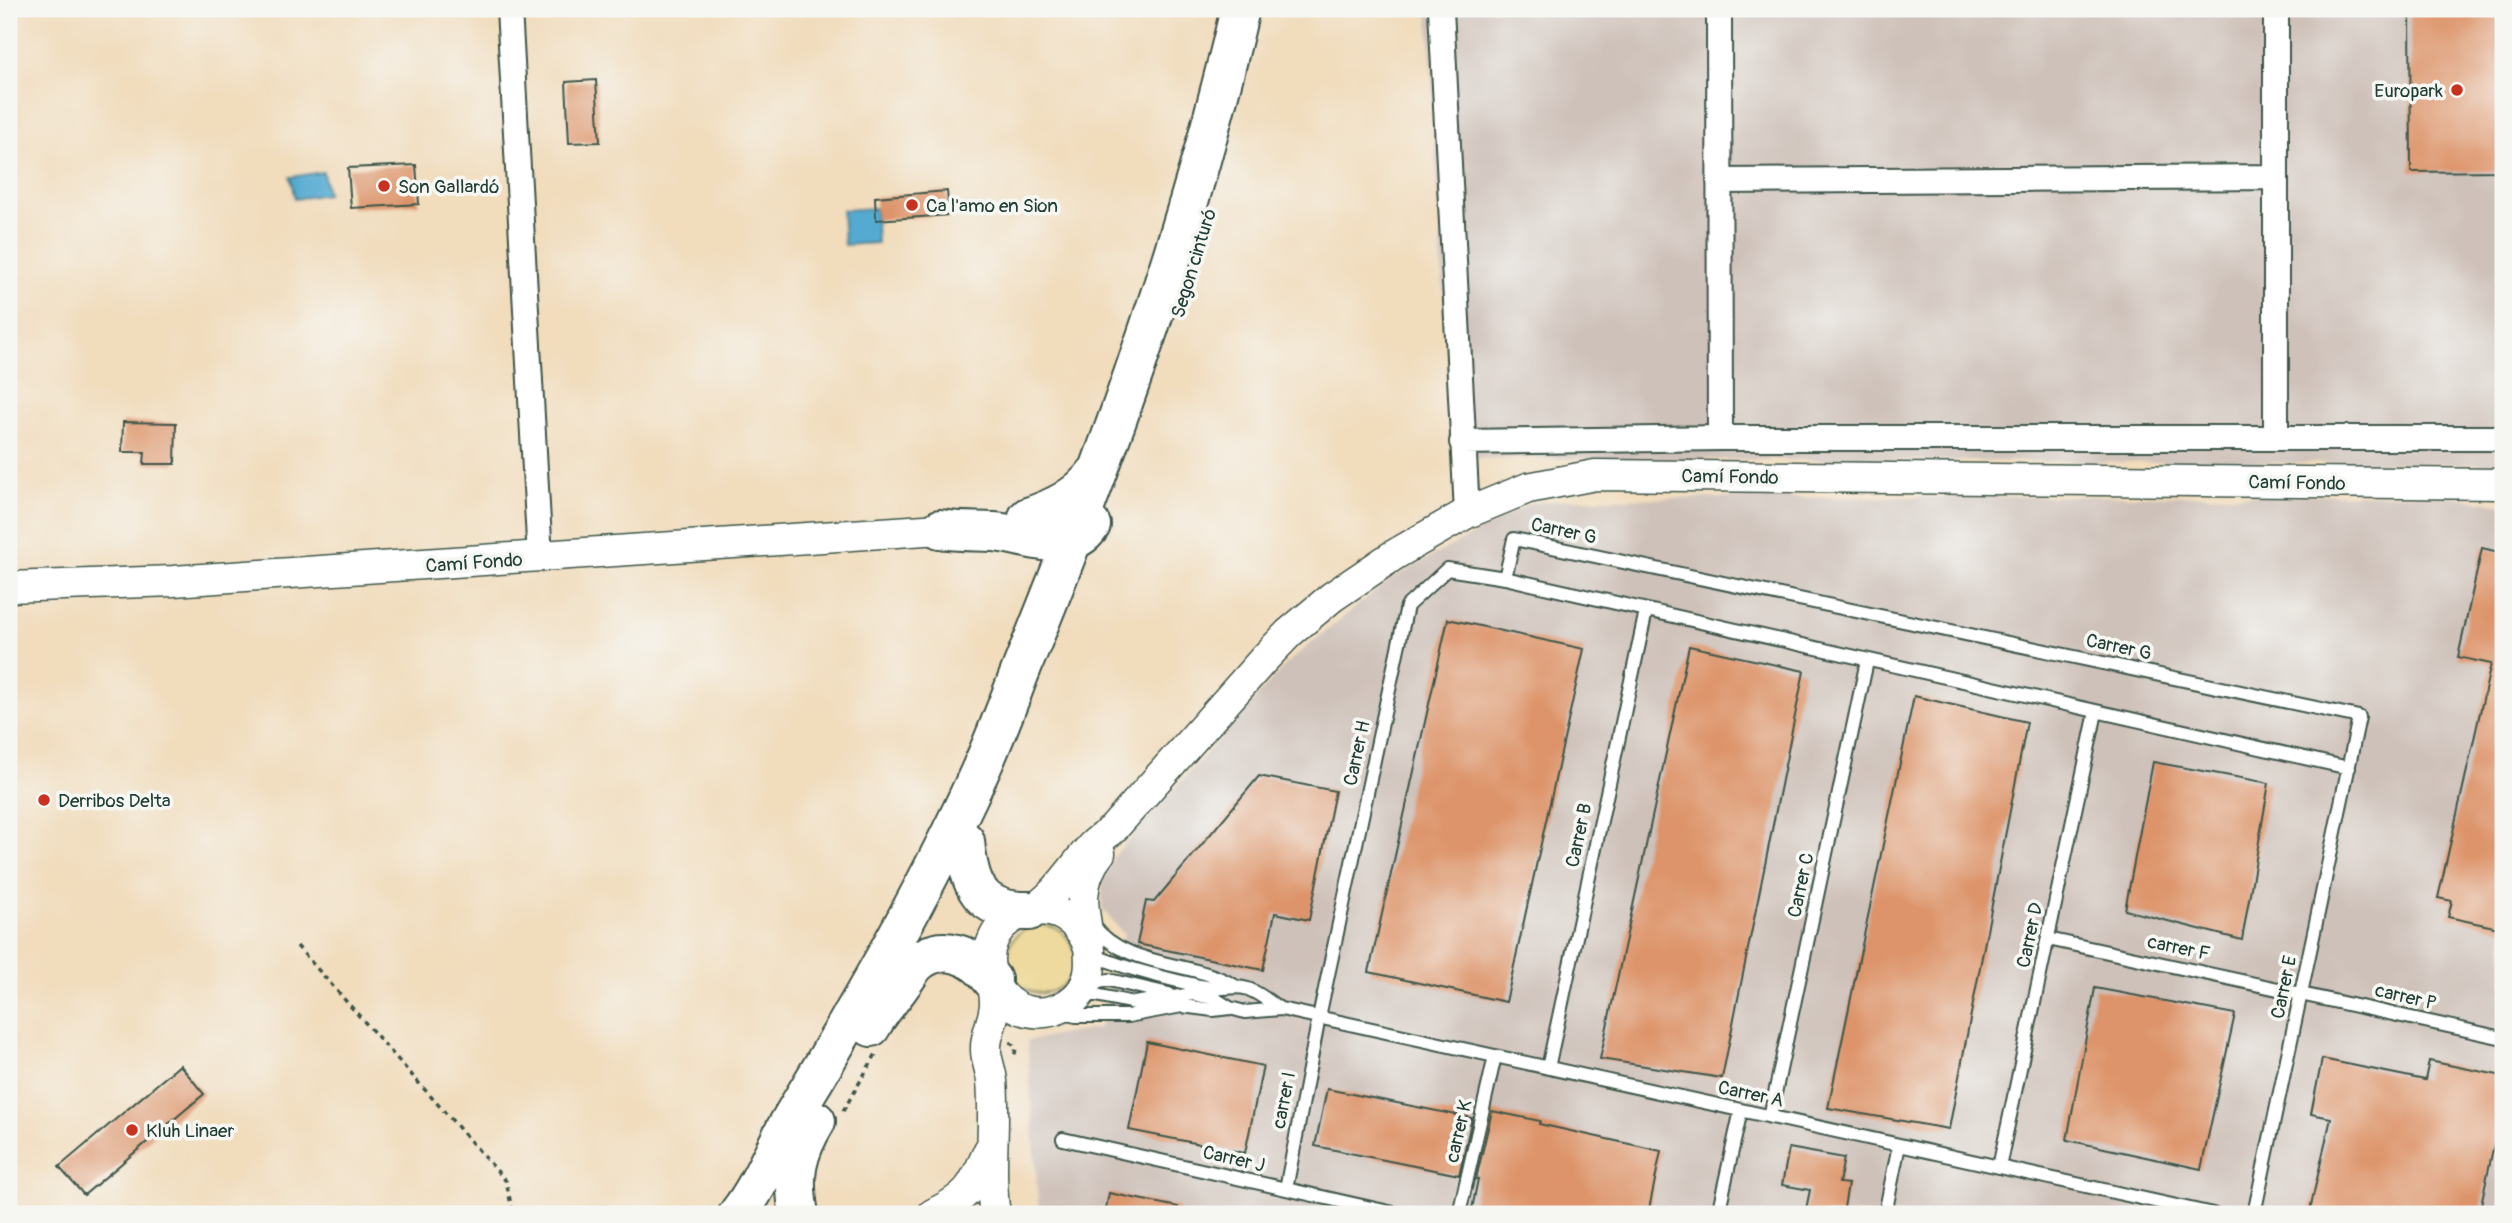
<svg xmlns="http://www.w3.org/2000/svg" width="2512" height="1223" font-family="Pangolin,sans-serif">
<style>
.industrial{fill:#cec1b9}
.sand{fill:#eeda9e;stroke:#868c69;stroke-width:2}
.water{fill:#55aad1;stroke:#3a7482;stroke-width:2}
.building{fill:#dd946a}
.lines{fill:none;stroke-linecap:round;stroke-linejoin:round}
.service-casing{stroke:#3e5548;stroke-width:16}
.minor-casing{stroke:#3e5548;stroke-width:28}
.tertiary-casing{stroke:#3e5548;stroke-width:33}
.trunk-casing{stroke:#3e5548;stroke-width:42}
.path{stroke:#3e5548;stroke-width:3.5;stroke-dasharray:5 5;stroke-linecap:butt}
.service{stroke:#fff;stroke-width:12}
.minor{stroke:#fff;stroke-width:24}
.tertiary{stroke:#fff;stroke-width:30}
.trunk{stroke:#fff;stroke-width:38}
.poi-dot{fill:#c8321e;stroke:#f6f6f2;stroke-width:2.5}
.labels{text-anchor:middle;stroke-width:7;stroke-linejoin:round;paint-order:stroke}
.poi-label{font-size:19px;fill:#1f3d34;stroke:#f6f6f2;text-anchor:start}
.street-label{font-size:19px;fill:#1f3d34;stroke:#f6f6f2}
</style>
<rect width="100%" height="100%" fill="#f6f6f2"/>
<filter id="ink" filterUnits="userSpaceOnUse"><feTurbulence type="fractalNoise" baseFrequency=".0143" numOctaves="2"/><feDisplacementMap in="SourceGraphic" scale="14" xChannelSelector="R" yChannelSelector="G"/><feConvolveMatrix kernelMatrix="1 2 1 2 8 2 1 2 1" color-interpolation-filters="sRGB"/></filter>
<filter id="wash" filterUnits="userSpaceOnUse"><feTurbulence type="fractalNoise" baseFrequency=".00686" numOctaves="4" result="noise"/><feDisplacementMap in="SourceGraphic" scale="28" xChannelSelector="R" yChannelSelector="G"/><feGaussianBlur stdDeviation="1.57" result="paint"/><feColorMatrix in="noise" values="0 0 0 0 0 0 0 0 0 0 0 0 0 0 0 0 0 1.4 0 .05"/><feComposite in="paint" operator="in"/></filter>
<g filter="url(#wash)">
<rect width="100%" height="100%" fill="#f1dcbc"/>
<path class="industrial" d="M1428 9H2503V464L1452 458Z
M2440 494 2503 505V1214H1039L1027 1041 1099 1028 1124 934 1102 909 1103 869 1286 664 1390 579 1531 503 1575 499Z"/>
<path class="sand" d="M1007 959a34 34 0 1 1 68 0a34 34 0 1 1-68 0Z"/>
<path class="water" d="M323 172 327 194 295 199 290 177Z
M875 208 877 243 844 245 842 210Z"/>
<g id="blocks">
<path class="building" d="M2410 9H2503V171L2411 172Z
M596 80 600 142 569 143 566 82Z
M416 165 419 204 351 208 348 168Z
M947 191 949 215 876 220 875 197Z
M123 422 176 423 175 464H144L145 452H122Z
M2482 548 2503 553V929L2448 917 2452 901 2438 898 2491 664 2458 657Z
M1448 619 1584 649 1506 1002 1369 972Z
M1689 646 1804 671 1722 1078 1600 1059Z
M1914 696 2027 722 1949 1129 1828 1108Z
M2153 762 2269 783 2242 940 2125 910Z
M1259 776 1335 791 1309 920 1275 913 1263 970 1137 944 1146 901 1154 902Z
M2095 988 2235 1014 2201 1169 2067 1140Z
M1147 1042 1263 1066 1245 1153 1129 1130Z
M2322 1059 2425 1080 2429 1061 2503 1076V1102L2479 1214H2309L2331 1118 2311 1114Z
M180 1065 204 1094 84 1195 59 1167Z
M1327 1089 1472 1118 1459 1175 1315 1146Z
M1492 1111 1540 1121 1539 1124 1661 1151 1648 1214H1471L1478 1179H1476Z
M1789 1148 1844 1158 1839 1183 1848 1184 1843 1214H1805L1810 1190 1782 1185Z
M1109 1193 1178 1207 1177 1214H1105Z"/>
</g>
</g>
<g filter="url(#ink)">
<use href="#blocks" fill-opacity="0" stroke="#3e5548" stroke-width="2"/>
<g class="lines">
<defs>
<path id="service" d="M1093 925C1126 969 1192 960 1235 986
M2048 939 2503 1038
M1091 952C1100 963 1197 987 1215 988 1227 989 1236 985 1248 989 1259 993 1270 1002 1280 1009
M1088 984 1109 980 1169 994
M1082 995H1096L1134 1003 1193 994 1214 998 1230 1008 1245 1012 1281 1009 2213 1214
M1061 1013 1076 1016H1128L1182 1006 1213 1010 1230 1008
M1548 1068 1646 611
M1770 1117 1867 661
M1063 1139 1398 1214
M1999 1167 2096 712
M1286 1189 1319 1017 1407 606 1447 569 1505 578
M1459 1214 1495 1056
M1718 1214 1741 1110
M1885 1214 1899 1145
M2254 1214C2289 1048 2325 883 2359 717L1514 539 1505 578 2349 768"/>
<path id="minor" d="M509 9 540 558
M1441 9 1467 513
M1719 9 1720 438
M2276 9V437
M1719 181 2276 177
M1462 442 1720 438H2503"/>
<path id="tertiary" d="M9 587 173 581 940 529
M1029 911C1052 901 1073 867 1090 848 1096 841 1104 836 1112 830L1264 659 1289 633 1332 597 1394 555 1467 513 1528 488 1595 475 2503 484
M992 980C999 995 1010 1007 1027 1011 1039 1014 1053 1012 1064 1006 1108 983 1083 934 1083 897 1084 880 1089 866 1100 853
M933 1214C970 1196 973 1186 989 1150
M995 1214C988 1170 996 1125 992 1081 991 1070 986 1060 986 1050 985 1034 995 1019 995 1003 995 981 983 962 993 940 1002 918 1027 907 1050 911 1070 915 1084 931 1090 950"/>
<path id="trunk" d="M1028 517C1055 508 1078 497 1096 473
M940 529C958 532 976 531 994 532 1024 534 1071 558 1091 525
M965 841C969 885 979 912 1029 911
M871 1027C880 1010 893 997 903 982 908 976 911 969 916 964 941 940 975 956 992 980
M738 1214C759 1187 770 1158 786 1128 801 1101 818 1075 833 1048 886 958 938 865 981 769 1000 727 1015 683 1033 640 1116 434 1190 225 1240 9
M799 1214C792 1176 796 1154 816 1121"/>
</defs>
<use href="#service" class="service-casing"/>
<use href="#minor" class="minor-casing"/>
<use href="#tertiary" class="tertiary-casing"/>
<use href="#trunk" class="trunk-casing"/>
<path class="path" d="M297 946 506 1181 513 1214
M1010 1042 1016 1048 1014 1059
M843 1111 876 1054"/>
<use href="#service" class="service"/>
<use href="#minor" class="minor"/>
<use href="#tertiary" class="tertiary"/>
<use href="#trunk" class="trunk"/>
</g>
</g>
<g class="poi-dot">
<circle cx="2457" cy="90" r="7"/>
<circle cx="384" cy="186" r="7"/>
<circle cx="912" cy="205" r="7"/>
<circle cx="44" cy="800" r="7"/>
<circle cx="132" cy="1130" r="7"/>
</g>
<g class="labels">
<g class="poi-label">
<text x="2443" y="97" text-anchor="end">Europark</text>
<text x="398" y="193">Son Gallardó</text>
<text x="926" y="212">Ca l'amo en Sion</text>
<text x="58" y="807">Derribos Delta</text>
<text x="146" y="1137">Kluh Linaer</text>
</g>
<g class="street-label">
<text transform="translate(1193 263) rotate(-73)" y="7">Segon cinturó</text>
<text transform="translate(1730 476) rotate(1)" y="7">Camí Fondo</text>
<text transform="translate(2297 482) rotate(1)" y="7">Camí Fondo</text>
<text transform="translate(1564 530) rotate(12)" y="7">Carrer G</text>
<text transform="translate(474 562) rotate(-4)" y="7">Camí Fondo</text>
<text transform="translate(2119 646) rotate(12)" y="7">Carrer G</text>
<text transform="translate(1356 753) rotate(-78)" y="7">Carrer H</text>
<text transform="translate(1578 835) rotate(-78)" y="7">Carrer B</text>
<text transform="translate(1800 885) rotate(-78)" y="7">Carrer C</text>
<text transform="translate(2029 935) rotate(-78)" y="7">Carrer D</text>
<text transform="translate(2179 947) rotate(12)" y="7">carrer F</text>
<text transform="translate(2283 987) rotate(-78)" y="7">Carrer E</text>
<text transform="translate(2406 996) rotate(13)" y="7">carrer P</text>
<text transform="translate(1751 1093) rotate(12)" y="7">Carrer A</text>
<text transform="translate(1283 1100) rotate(-79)" y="7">carrer I</text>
<text transform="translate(1458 1131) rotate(-77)" y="7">carrer K</text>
<text transform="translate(1234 1158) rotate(13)" y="7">Carrer J</text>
</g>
</g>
<rect width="2512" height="1223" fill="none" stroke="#f6f6f2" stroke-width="35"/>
</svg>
